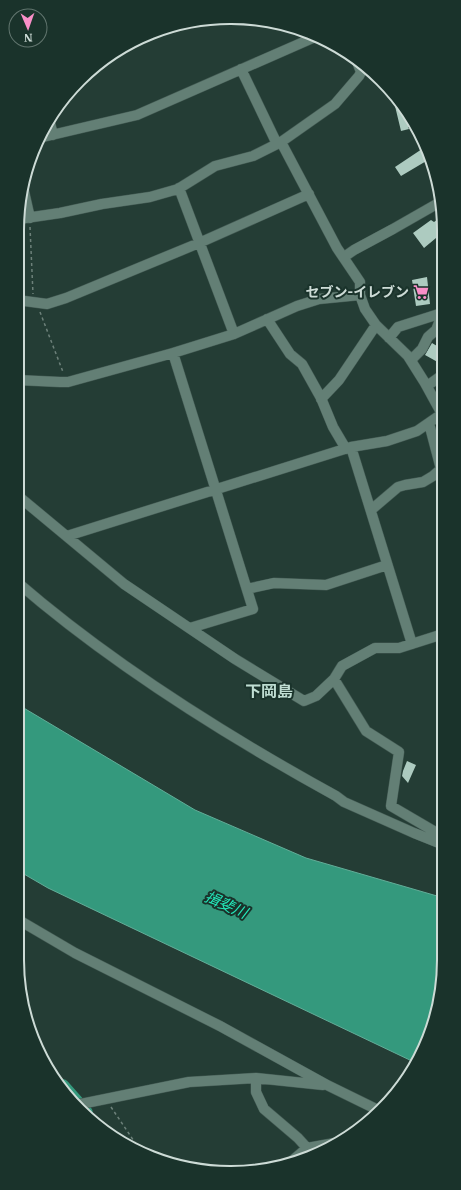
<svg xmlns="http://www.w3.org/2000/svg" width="461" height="1190" font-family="'IBM Plex Serif','Noto Sans JP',serif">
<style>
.water{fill:#34997d;stroke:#62ad98}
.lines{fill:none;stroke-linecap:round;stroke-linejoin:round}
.river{stroke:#34997d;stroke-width:16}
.building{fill:#adcbc0}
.street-casing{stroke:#445b54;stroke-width:11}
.path{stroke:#6d817a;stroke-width:1.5;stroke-dasharray:3 3;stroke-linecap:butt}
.street{stroke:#637f75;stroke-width:10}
.labels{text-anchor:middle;stroke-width:4;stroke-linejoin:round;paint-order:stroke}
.poi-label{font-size:14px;font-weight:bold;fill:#cddbd6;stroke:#1a332b;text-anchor:end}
.water-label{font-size:15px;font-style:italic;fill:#23e8ba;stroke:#1a332b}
.quarter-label{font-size:16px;font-weight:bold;fill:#bfddd2;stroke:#1a332b}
.rim{fill:none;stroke:#cddbd6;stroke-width:2}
</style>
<rect width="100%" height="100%" fill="#243d35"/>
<path class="water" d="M17 704 195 810 306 858 444 898V959L437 1015 414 1062 48 888 17 870Z"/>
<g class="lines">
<path class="river" d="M62 1087 85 1113"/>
</g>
<path class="building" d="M401 105 415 126 408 127 409 129 401 131 395 106Z
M422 149 428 160 401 176 395 167Z
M431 220 434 222 437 220 441 226 439 228 442 233 424 248 413 233Z
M427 277 430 304 416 306 412 280Z
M432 343 442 349 443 365 425 355Z
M407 761 416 765 408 783 402 776 403 771Z"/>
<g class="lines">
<defs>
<path id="street" d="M356 59 361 72
M241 69 277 144
M50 123 53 135
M43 137 137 115 315 37
M281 142 337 248 360 282V295L365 309 376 325 408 356 425 383 442 414
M23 187 30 218
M179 188 234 334
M19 219 60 213 102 204 150 197 178 189 215 166 253 156 281 142 335 104 359 76 364 66
M344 257 354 250 393 229 442 201
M17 300 47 304 66 298 199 243 309 194
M267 319 290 354 302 364 321 398 333 427 346 449
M389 338 398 327 442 313
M173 353 253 609 190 628
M411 360 422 349 428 337 436 330 442 315
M17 380 60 382H68L173 353 234 334 297 306 319 299 360 295
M427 386 441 376 443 377
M321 399 339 380 376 325
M428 424 430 427 441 469H443
M351 447 412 644
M17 495 124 584 235 659 304 701 316 696 334 679 342 666 375 648H399L443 634
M371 510 398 487 405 485 423 482 433 476 441 469
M67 536 351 447 387 441 417 431 443 413
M17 582C113 665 225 735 336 796L344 802 414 833 444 845
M247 589 274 583 326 585 387 565
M334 679 366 731 399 752 391 806 444 837
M17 919 75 953 220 1026 327 1085 378 1110
M256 1078V1092L264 1109 298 1138 307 1148
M76 1105 189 1082 256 1078 323 1085
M293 1160 307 1148 335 1143"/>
</defs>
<use href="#street" class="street-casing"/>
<path class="path" d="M30 227 33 294
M40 312 63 372
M111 1107 140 1150"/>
<use href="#street" class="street"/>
</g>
<defs>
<symbol id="supermarket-bare" viewBox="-9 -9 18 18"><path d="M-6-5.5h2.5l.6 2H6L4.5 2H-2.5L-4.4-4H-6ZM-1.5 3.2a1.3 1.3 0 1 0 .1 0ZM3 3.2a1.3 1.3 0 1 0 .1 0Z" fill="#f98fc8" stroke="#1a332b" stroke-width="2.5" paint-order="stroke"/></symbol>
</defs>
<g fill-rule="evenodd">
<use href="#supermarket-bare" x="410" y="281" width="22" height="22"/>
</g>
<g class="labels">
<g class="poi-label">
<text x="409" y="297">セブン-イレブン</text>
</g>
<g class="water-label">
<text transform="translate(226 905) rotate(24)" y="5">揖斐川</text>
</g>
<g class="quarter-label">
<text x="269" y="697">下岡島</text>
</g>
</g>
<path d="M0 0H461V1190H0ZM230 24H231A206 206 0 0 1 437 230V960A206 206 0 0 1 231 1166H230A206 206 0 0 1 24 960V230A206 206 0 0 1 230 24Z" fill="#1a332b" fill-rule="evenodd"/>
<path class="rim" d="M230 24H231A206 206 0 0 1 437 230V960A206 206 0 0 1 231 1166H230A206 206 0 0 1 24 960V230A206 206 0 0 1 230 24Z"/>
<g transform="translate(28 28) rotate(178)"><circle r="19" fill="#1a332b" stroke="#62766f"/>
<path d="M0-3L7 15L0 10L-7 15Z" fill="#f98fc8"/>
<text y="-6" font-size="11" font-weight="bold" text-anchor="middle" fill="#cddbd6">N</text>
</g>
</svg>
